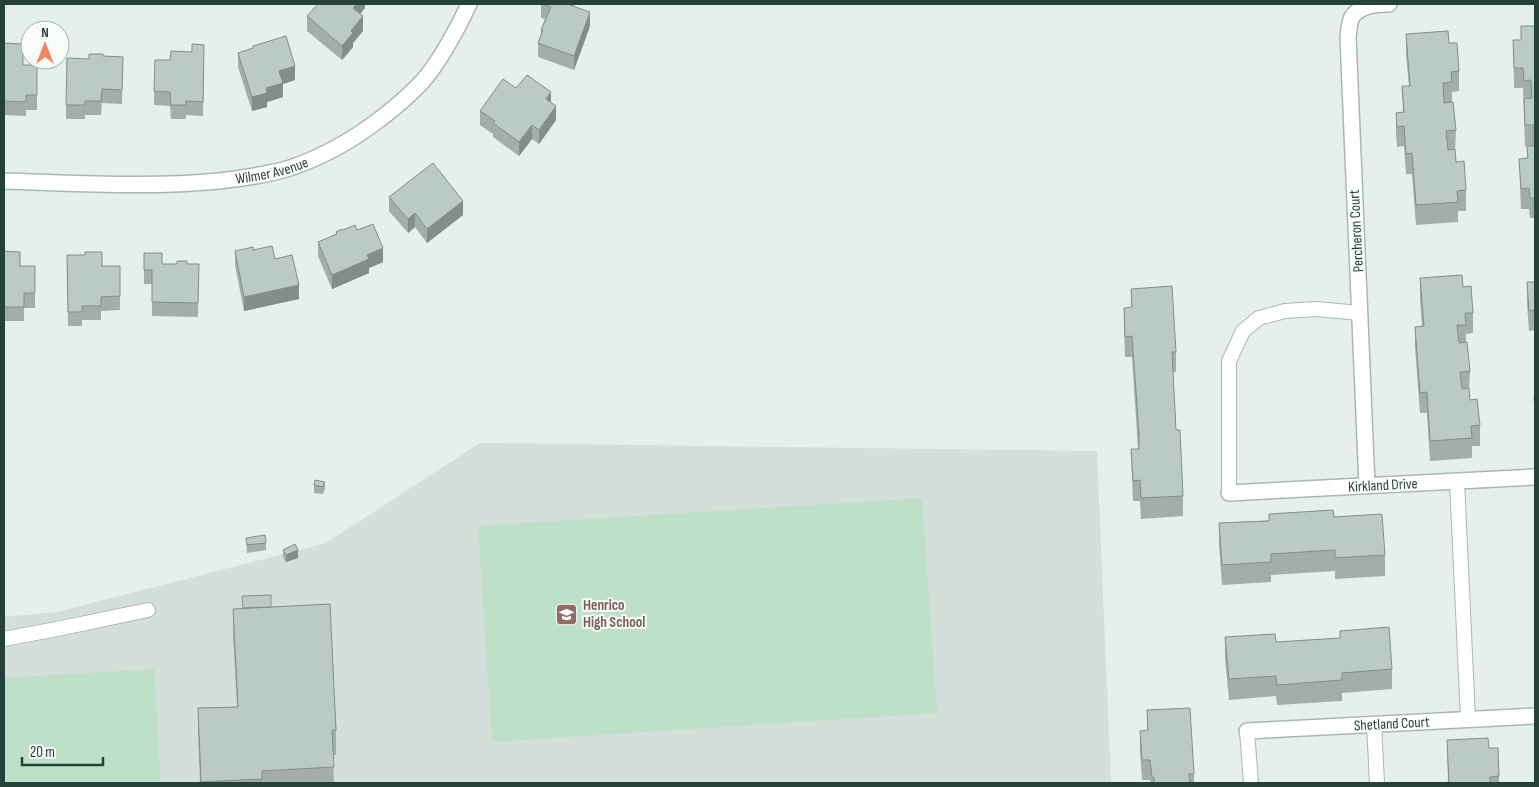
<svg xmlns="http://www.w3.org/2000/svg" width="1539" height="787" font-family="'Sofia Sans Condensed',sans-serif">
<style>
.built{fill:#d4dfda}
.green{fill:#bfe0c8}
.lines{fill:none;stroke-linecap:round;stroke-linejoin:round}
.service-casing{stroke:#a8b8b2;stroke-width:16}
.minor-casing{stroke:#a8b8b2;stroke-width:18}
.service{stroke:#fff;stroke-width:14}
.minor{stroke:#fff;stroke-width:15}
.wall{fill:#a1aea9}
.shaded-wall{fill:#838d89}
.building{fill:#bbcac4;stroke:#838d89}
.labels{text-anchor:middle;stroke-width:4;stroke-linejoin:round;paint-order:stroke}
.street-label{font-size:15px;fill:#24423a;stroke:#f7fbf9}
.education-label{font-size:15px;font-weight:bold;fill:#785e54;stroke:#f7fbf9;text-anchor:start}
</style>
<rect width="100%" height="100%" fill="#e6efeb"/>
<path class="built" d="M480 443 1097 451 1111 783H4V617L57 612 326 543Z"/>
<path class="green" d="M922 498 937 713 492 742 478 526Z
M154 669 161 783H4V678Z"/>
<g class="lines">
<defs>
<path id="service" d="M1457 481 1468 719
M1229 493V361L1243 331 1259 318 1285 311 1316 309 1360 313
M4 639 62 628 148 610
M1374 724 1377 783
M1247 731 1251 783"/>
<g id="minor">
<path id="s1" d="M4 181C75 183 148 188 219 181 243 178 267 175 290 168 322 157 353 140 380 119 397 106 413 93 427 76 442 57 459 26 469 4"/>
<path d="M1367 486 1348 37C1349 31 1349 22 1352 17 1359 6 1377 4 1389 4"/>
<path id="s2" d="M1229 493 1535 477"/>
<path id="s3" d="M1247 731 1535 716"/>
</g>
</defs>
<use href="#service" class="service-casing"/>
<use href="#minor" class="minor-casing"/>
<use href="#service" class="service"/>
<use href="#minor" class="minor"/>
</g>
<path class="wall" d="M365 4V8L360 14 363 31 353 43V47L342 60 307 31V16Z
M541 4H574V6L590 26 574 70 538 57V43L541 36V30L545 19 541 18Z
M1535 26V218H1530L1529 209H1521L1519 159 1527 158V146H1534H1525L1523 88H1514L1513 40H1521Z
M1406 34 1449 43 1459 71V91L1452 92V102L1456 130 1455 151 1456 162 1466 190V211H1458V222L1416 225 1412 174H1406L1404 146 1397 147 1396 133V113L1403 112 1402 86H1409L1406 54Z
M4 43 23 65H37V110H26V116L4 115Z
M238 53 295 80 283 84V97L267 102V107L252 111 238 67Z
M103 56 123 57 122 104 102 103 101 115H85V119H66V105L89 59Z
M204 59 203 116 186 115V119H171L170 106 154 105V91L170 60Z
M516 88 551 102 556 120 539 144 532 139 519 156 493 137V134L480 125V111Z
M389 197 463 215 427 243 415 227 408 233 389 211Z
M343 230H357L383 262 369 268V273L332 289 318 256V242L336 234V232Z
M253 250 275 259 299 299 244 311 235 265V251Z
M4 251 20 266H35V308H24V321H4Z
M144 253 162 264H199L198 317 152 316V284H144Z
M67 255 102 266H120V310L101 311V320H82V326H68Z
M1420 278 1463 287 1473 313V333L1466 334V342L1470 371 1469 391 1470 400 1480 425V446H1472V458L1430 461 1427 413H1420L1415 347V327L1422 326 1420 298Z
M1527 282H1535V330L1529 331 1527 303Z
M1131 289 1176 352V372H1173L1176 430 1183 496V516L1141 519 1140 501H1133L1131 449H1138L1132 357H1125L1124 328V308L1131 307Z
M1534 396H1535V433L1534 416Z
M325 482V489L323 494 314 493V485Z
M1334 517 1385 555V576L1335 579V571L1271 575V582L1222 585 1219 544V523Z
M246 538 266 543V550L247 553Z
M283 550 298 558 286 562 283 557Z
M271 607 336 730V755H333L334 783H200L198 734V708L237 707 233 634V609Z
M1225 637 1276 642 1392 669V689L1342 693V701L1277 705 1276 696 1229 700 1225 658Z
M1147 710 1194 774V783H1151L1150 780H1142L1140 751V731L1147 730Z
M1447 740 1489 748 1499 776V783H1448Z"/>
<path class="shaded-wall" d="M357 4H365V8L353 22V8Z
M590 12V26L574 70V56Z
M363 16V31L353 43V47L342 60V46L351 31Z
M295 66V80L283 84V97L267 102V107L252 111V97L266 88 279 71Z
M551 92V106L546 99Z
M556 106V120L539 144V130Z
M532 125V139L519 156V142Z
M463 201V215L427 243V229Z
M415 213V227L408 233V219Z
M383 248V262L369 268V273L332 289V275L367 255Z
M299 285V299L244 311V297Z
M298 550V558L286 562V555Z"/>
<path class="building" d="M318 4H357L353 8 363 16 351 31 353 33 342 46 307 16Z
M541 4H571L570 5 590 12 574 56 538 43 543 30H541L551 7Z
M1521 26H1535V198H1530L1529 188 1521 189 1519 159 1528 158 1527 146H1535L1534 125H1525L1524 99 1532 98 1531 80 1524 81 1523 68H1514L1513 40H1521Z
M1448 31 1449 43H1457L1459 71 1451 72 1452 82 1443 83 1444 103 1453 102 1456 130 1446 131 1448 150 1455 149 1456 162 1464 161 1466 190 1457 191 1458 202 1416 205 1412 153 1406 154 1404 126 1397 127 1396 113 1404 112 1402 86H1410L1406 34Z
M286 36 295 66 279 71 283 83 266 88 267 93 252 97 238 53 253 48V46Z
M4 43 23 44V65H37V95H26V102L4 101Z
M192 44 204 45 203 102 186 101V105H171L170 92 154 91 155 60H170L171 51 192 52Z
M89 54H103V56L123 57 122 90 102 89 101 101H85V105H66L67 58 89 59Z
M527 75 551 92 546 99 556 106 539 130 532 125 519 142 493 123 495 121 480 111 503 79 516 88Z
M433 163 463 201 427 229 415 213 408 219 389 197Z
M373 224 383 248 367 255 369 259 332 275 318 242 337 234 336 232 342 229 343 230 355 225 357 230Z
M272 246 275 259 292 255 299 285 244 297 235 251 253 247V250Z
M4 251 20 252V266H35V293H24V307H4Z
M85 252H102V266H120V296L101 297V306H82V312H68L67 255H85Z
M144 253H162V264H177V261H187V264H199L198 303 152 302V270H144Z
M1462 275 1463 287 1471 286 1473 313H1465L1466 325H1457L1459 343 1467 342 1470 371 1460 372 1462 389 1469 388 1470 400 1477 399 1480 425 1471 426 1472 438 1430 441 1427 392 1420 393 1415 327 1424 326 1420 278Z
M1527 282H1535V310L1529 311Z
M1172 286 1176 352H1172L1176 430H1180L1183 496 1141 498 1140 480 1133 481 1131 449H1139V433L1132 336 1125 337 1124 308 1132 307 1131 289Z
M1534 396H1535V413Z
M315 480 325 482 323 487 314 485Z
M1333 510 1334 517 1382 514 1385 555 1335 558V550L1271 554V562L1222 565 1219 523 1269 521V514Z
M265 535 266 543 247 545 246 538Z
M295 544 298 550 286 555 283 550Z
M271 595V607L243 608 242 596Z
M330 604 336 730H332L334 767 262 771V779L201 782 198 708 238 707 233 609Z
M1389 627 1392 669 1342 673V680L1277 685 1276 676 1229 679 1225 637 1275 634 1276 642 1340 638V631Z
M1190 708 1194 774H1189L1190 783H1154V777H1152L1150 760H1142L1140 731 1148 730 1147 710Z
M1488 738 1489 748H1498L1499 776 1490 777V783H1449L1447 740Z"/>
<defs>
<symbol id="school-square" viewBox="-11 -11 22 22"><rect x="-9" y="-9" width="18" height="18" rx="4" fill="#8d6e63" stroke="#f7fbf9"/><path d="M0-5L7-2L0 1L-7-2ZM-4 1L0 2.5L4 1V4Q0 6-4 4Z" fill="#fff"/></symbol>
</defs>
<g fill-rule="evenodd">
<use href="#school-square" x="554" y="602" width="25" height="25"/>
</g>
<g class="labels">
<g class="street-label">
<text dy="5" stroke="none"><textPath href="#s1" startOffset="269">Wilmer Avenue</textPath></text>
<text transform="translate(1356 231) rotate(-93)" y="5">Percheron Court</text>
<text dy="5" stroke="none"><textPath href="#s2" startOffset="154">Kirkland Drive</textPath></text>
<text dy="5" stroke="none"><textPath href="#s3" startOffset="145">Shetland Court</textPath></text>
</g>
<g class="education-label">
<text x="583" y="610">Henrico<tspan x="583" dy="17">High School</tspan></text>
</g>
</g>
<rect width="1539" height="787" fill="none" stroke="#24423a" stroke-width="10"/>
<g transform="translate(45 45)"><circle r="24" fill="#f7fbf9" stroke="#a3b1ad"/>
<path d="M0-4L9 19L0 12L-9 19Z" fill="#f4845f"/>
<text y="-8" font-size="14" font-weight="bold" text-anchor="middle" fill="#24423a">N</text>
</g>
<path d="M22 757v8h81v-8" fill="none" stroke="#24423a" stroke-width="2.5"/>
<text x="30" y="757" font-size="15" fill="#24423a" stroke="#f7fbf9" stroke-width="4" paint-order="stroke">20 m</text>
</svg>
